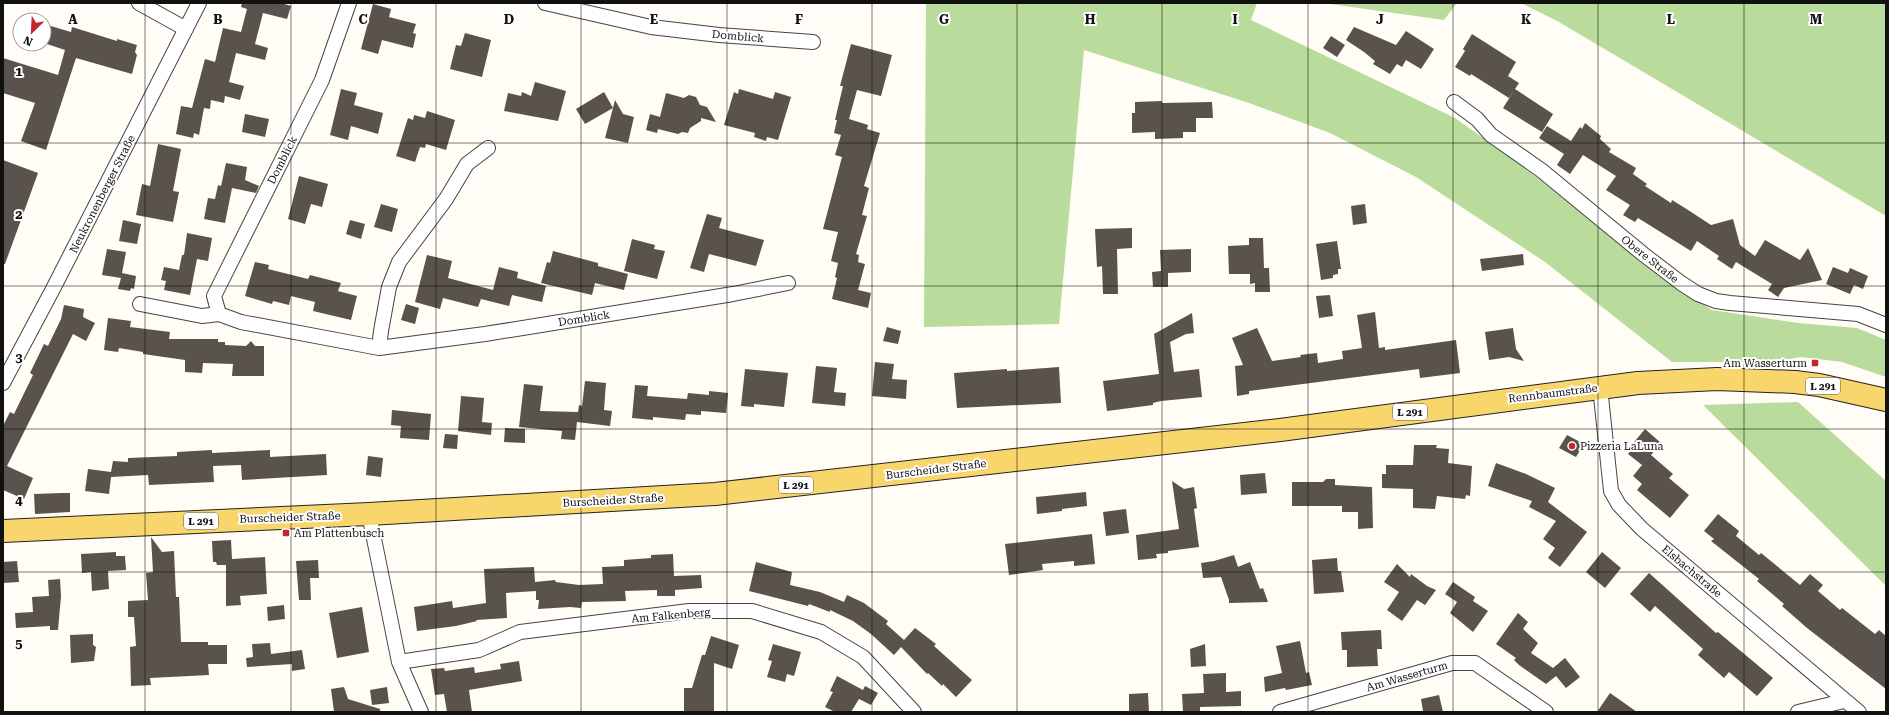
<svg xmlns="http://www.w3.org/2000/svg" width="1889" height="715" font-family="'Roboto Serif',serif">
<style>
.forest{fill:#b9dc9c}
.building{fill:#5a524d}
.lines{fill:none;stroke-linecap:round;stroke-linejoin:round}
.street-casing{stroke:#444;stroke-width:16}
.primary-casing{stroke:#222;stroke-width:24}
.street{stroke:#fff;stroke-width:14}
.primary{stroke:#f9d66b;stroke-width:22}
.grid{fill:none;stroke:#111;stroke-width:1;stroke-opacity:0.55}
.poi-dot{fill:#c4262e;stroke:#fff;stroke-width:1.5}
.labels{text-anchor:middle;stroke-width:4;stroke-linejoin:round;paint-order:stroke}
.shield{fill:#fff;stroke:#585858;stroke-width:1}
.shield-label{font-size:10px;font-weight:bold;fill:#111}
.street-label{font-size:11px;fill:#111;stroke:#fff}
.poi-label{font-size:11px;fill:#111;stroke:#fff;text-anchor:start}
.grid-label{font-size:13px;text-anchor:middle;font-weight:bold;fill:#111;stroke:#fff;stroke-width:4;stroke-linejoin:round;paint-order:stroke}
</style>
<rect width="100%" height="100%" fill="#fffdf5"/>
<path class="forest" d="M926 3H1257L1251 20 1455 118 1524 167 1662 278 1712 310 1798 323 1857 328 1886 340V377L1842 362 1801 357 1773 362H1672L1545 262 1416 177 1330 133 1249 103 1084 50 1059 324 924 327Z
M1323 3H1457L1444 20Z
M1521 3H1886V216L1559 22Z
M1798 402 1886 481V586L1703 405Z"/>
<path class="building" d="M242 3H281L291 6 287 19 263 13 255 44 268 48 265 60 236 53 229 82 244 86 240 100 225 96 224 103 211 100 210 109 204 108 199 135 194 133 193 138 176 134 181 106 192 108 205 59 215 62 223 28 241 32 247 9 241 7Z
M373 4 391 9 389 17 416 24 413 33 416 34 413 48 382 40 378 54 361 49Z
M44 24 71 32 72 27 117 41V39L137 45 135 52 137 55 132 74 76 58 46 150 21 141 35 103 3 93V58L58 75 65 50 44 43Z
M1354 27 1396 45 1406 31 1434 49 1421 69 1406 60 1402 67 1397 64 1390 74 1373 64 1375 61 1364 52 1346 40Z
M465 33 491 40 482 77 450 69 456 45 461 46Z
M1472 34 1516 62 1508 76 1519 83 1509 98 1471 74 1470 76 1455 67 1465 51 1463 49Z
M1331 36 1345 45 1337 57 1323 48Z
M851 44 892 55 881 96 857 90 849 119 868 125 867 129 880 133 864 186 869 188 862 215 867 216 856 254 859 255 858 262 865 264 858 290 871 293 868 308 832 299 837 278 835 277 838 263 831 261 838 232 823 229 842 157 835 155 841 135 834 133 837 120H835L843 86H840Z
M535 82 566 91 558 121 504 111 508 93 521 96 522 92 531 96Z
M341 89 357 93 354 105 383 113 378 134 351 126 348 140 330 135Z
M739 89 773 99 775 92 791 97 778 140 767 137 766 141 754 137 755 133 724 125 734 92 738 94Z
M1515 89 1553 114 1542 132 1503 108Z
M604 92 613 108 615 100 623 114 634 117 628 143 605 138 613 108 585 124 576 109Z
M666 93 684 98 689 95 696 97 700 105 707 107 716 122 701 118V121L690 128 688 133 682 132 678 134 658 129 657 133 646 130 650 114 660 117Z
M1162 101V103L1212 102 1213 118H1196V132H1183V138L1155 139V132L1132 133V113H1135V102Z
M427 111 455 120 446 150 426 144 425 148 420 147 415 162 396 156 408 118 413 120 414 115 425 118Z
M245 114 269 119 265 137 242 132Z
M1585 123 1601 136 1600 139 1611 149 1609 152 1636 168 1633 174 1647 184 1645 186 1671 203 1672 200 1685 208 1711 225 1733 219 1740 245 1755 256 1765 240 1800 260 1808 248 1822 280 1784 288 1778 297 1768 290 1772 284 1736 262 1732 269 1717 259 1719 256 1697 241 1691 251 1638 218 1635 222 1623 215 1630 205 1606 190 1616 176 1583 155 1570 174 1557 165 1564 154 1539 138 1547 126 1571 141 1580 127 1582 129Z
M158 144 181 149 173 191 179 192 173 222 136 215 142 184 150 186Z
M3 160 38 173 5 264H3Z
M226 163 247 167 245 180 259 186 256 193 232 188 225 223 204 219 208 198 215 199 218 185 221 186Z
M299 176 328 184 322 207 311 204 305 224 288 219Z
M381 204 398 209 392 232 374 227Z
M1365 204 1367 223 1353 225 1351 206Z
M707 214 722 218 719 228 764 240 756 266 709 254 704 272 690 268Z
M123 220 141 224 137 244 119 241Z
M350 220 365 224 361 239 346 234Z
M1132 228V248L1117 249 1118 294H1103L1102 266 1097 267 1095 229Z
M187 233 212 238 208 261 197 259 190 295 164 290 166 281 161 280 164 267 179 270 182 255H184Z
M1249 238H1263L1264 268H1269L1270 292H1255V283L1250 284V274H1229L1228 246 1249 245Z
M632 239 655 245 654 249 665 251 657 279 624 271Z
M1337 241 1341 269H1338V274L1333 275V278L1321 280 1316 244Z
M107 249 126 252 122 273 136 276 134 289 131 288 130 291 118 289 121 278 102 275Z
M1191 249V272L1168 273V287H1153L1152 272 1161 271 1160 250Z
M553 251 598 263V266L628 274 624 290 595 283 592 295 541 283 547 262 550 263Z
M1523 254 1524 265 1482 271 1480 259Z
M427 255 452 261 448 278 493 290 499 267 518 272 517 278 546 286 542 302 512 295 509 306 481 299 478 307 443 298 440 309 415 302Z
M255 262 269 265 268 269 308 279 310 275 341 283 338 291 357 296 351 320 313 311 315 302 291 296 289 305 273 301 272 304 245 296Z
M1833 267 1848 273 1850 268 1868 276 1863 289 1854 285 1850 294 1826 284Z
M1330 295 1333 316 1319 318 1316 296Z
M406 304 419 308 415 324 401 320Z
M64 305 84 309 83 317 95 323 86 341 73 334 7 466 33 478 24 499 3 490V426L10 412 14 414 33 375 30 373 44 344 48 346 61 319Z
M1375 312 1379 348 1385 347V350L1456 340 1460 373 1420 378 1419 369 1249 391V394L1237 396 1235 366 1243 365 1232 338 1257 328 1272 361 1301 357 1300 355 1317 353 1318 363 1343 359 1342 351 1362 348 1357 315Z
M1192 313 1194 333 1186 334 1170 342 1174 372 1199 369 1202 397 1161 401 1153 403V405L1107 411 1103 381 1159 374 1154 334Z
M108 318 131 321 130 327 170 332 169 339H218V342H225V345L246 346 251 341 255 346H264V376H232L233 364 203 363 202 373 185 372V360L143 354V352L119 348 118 352 104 350Z
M887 327 901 331 898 344 883 341Z
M1513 328 1516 349 1524 361 1509 357 1489 360 1485 332Z
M875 362 894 364 892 379 907 380 906 399 872 396Z
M816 366 837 368 834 392 846 393 845 406 812 403Z
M1059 367 1061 403 957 408 954 373 1007 369V371Z
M745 369 788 373 784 407 754 404V407L741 406Z
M585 381 606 383 604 410 612 411 610 426 577 422 575 440 561 439 562 431 519 427 524 384 543 386 540 411 578 412 579 405 582 406Z
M635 385 648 386 647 396 687 399 688 393 709 395V391L728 393 726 413 701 411V415L686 414 685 420 653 417V420L632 418Z
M461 396 484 398 482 422 492 423 491 435 458 431Z
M392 410 431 414 429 440 400 438 401 426 391 425Z
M505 428 525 429V443L504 442Z
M1645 429 1661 443 1651 455 1673 474 1669 478 1689 495 1670 518 1637 490 1642 484 1633 476 1642 465 1628 454 1632 449 1630 447Z
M445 434 458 435 457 449 443 448Z
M1567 435 1584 444 1576 457 1559 448Z
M1414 445H1437L1436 448 1449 449 1448 463 1472 466 1470 496 1466 495 1465 499 1437 496 1435 509 1413 508V489L1382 488V474H1386V465H1413Z
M212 450V453L270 450V457L326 454 327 475 242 480 241 465 213 466 214 482 149 485 148 475 111 477 109 494 85 491 88 469 111 472 113 461 128 462V458L177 456V452Z
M368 456 383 458 381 477 366 475Z
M1496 463 1526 474 1555 488 1548 502 1587 532 1560 567 1548 558 1555 548 1543 539 1556 521 1529 507 1532 501 1488 486Z
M1265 473 1267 493 1241 495 1240 475Z
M1326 479H1335V485L1372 487 1373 528 1358 529V512H1342V506H1292V482H1323Z
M1172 481 1184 489 1194 487 1197 508 1194 509 1199 547 1168 551V553L1156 554 1157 558 1138 560 1136 535 1179 529Z
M1086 492 1087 506 1062 509V511L1037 514 1036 497Z
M61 493H70V512L35 514 34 494Z
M1126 509 1129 533 1106 536 1103 512Z
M1718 514 1739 531 1736 536 1759 555 1761 553 1800 585 1810 574 1823 585 1818 591 1840 610 1842 608 1875 634 1879 630 1886 636V689L1807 628 1782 606 1784 604 1757 581 1759 579 1711 541 1714 539 1704 531Z
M1092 534 1095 564 1074 566V561L1042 564 1043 570 1009 575 1005 544Z
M151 537 162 552 174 551 176 597H179L181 642H208V645H227V664H208L209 675 150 678 151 685 131 686 130 647 136 646 134 617H128V601L148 600 146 573 153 572Z
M231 540 232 559 265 557 267 594 240 596 241 605 226 606V565H217L216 562H213L212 541Z
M116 552V556H125L126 570 108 571 109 589 92 591 91 572 82 573 81 554Z
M1602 552 1621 568 1605 588 1586 572Z
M673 554 674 576 701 575 702 588 675 590V596H657V590L625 591 626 601 582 602 581 608 570 607 538 609 539 600H536V591L506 593 507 618 476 620 477 621 456 626 417 631 414 607 452 601 453 608 486 603 484 569 534 567 535 582 555 580 556 582 579 585 603 584 602 567 624 566V560L651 558V555Z
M1234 555 1238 567 1250 562 1260 589 1263 588 1268 602 1229 603V600L1221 577 1203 578 1201 563 1214 561Z
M1337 558 1338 571H1341L1344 592 1314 594 1312 560Z
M318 560 319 578H310L311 600H299L296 561Z
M17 561 19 582 3 583V562Z
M756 562 792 572 790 585 820 592 844 602 847 595 864 603 888 621 886 624 904 640 915 628 936 644 934 646 972 680 956 697 943 684 942 686 928 673 927 674 901 647 894 655 871 634 853 621 830 610V612L809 604 808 606 749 591Z
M1397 564 1410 577 1411 574 1427 586 1436 590 1425 605 1417 600 1402 621 1387 610 1399 592 1384 582Z
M1649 573 1716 633 1718 632 1773 678 1757 696 1729 672 1724 678 1698 655 1703 649 1655 606 1650 612 1630 594Z
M60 579 61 596 58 630H50V626L16 628 15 613 33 612 32 597 49 596 48 580Z
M1453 582 1475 597 1473 601 1488 611 1473 632 1450 613 1457 602 1445 594Z
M284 605 285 619 268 621 267 607Z
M362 607 369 652 337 658 329 613Z
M1518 613 1528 622 1523 629 1538 643 1531 653 1553 668 1565 658 1580 677 1566 688 1556 676 1546 684 1519 665 1514 660 1516 658 1496 644Z
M1381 630 1382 649H1377L1378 666 1347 667V650H1342L1341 632Z
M93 634V645L96 647 94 661 71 663 70 635Z
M711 636 739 645 732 669 714 663V712H684V688H692L702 655H705Z
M1300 641 1306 673 1309 672 1312 685 1286 690 1285 688 1265 692 1264 677 1282 673 1276 646Z
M270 643 271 654 302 650 305 669 292 671V664L247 667 246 658 253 657 252 644Z
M773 644 801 652 794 676 787 674 785 682 767 677 772 661 768 660Z
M1205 644 1206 666 1191 667 1190 649Z
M519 661 522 681 469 690 472 712H447L444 694 435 695 431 669 444 668 445 671 474 667 475 673 501 669 500 664Z
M1226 673V692L1241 691V706L1200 707V711L1183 712 1182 694 1204 693 1203 674Z
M837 676 863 690 865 686 878 693 871 705 859 699 851 712H835L825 707 833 692 830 691Z
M344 687 348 699 380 709V712H334L331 689Z
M387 687 389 703 372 705 370 690Z
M1148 693 1149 712H1129V694Z
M1610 693 1637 712H1597Z
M1439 695 1443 712 1423 711 1421 699Z"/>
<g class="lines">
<defs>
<path id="street" d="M139 3 186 29
M349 3 322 80 214 296 219 314 241 322 379 348 485 334 733 294 788 283
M545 3 651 27 719 35 813 42
M1454 102 1477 119 1491 135 1541 170 1643 254 1681 283 1698 294 1716 301 1730 303 1858 314 1886 325
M140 304 202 316 219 314
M379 348 381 331 389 287 399 262 446 199 467 164 488 148
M3 383 54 287 199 3
M1600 387 1611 491 1619 505 1642 529 1859 712
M369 514 399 662 421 712
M399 662 479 650 520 632 689 611H752L821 632 863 657 914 712
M1280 712 1452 663H1475L1546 712
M1798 712 1844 701"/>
<path id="primary" d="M3 531 369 514 715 494 1280 430 1638 383 1717 379 1795 382 1819 385 1886 400"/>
</defs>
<use href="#street" class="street-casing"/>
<use href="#primary" class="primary-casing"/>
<use href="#street" class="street"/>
<use href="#primary" class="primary"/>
</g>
<path class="grid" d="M145 3V712M291 3V712M436 3V712M581 3V712M727 3V712M872 3V712M1017 3V712M1162 3V712M1308 3V712M1453 3V712M1598 3V712M1744 3V712M3 143H1886M3 286H1886M3 429H1886M3 572H1886"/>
<g class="poi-dot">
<rect x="1811" y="359" width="8" height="8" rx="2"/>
<circle cx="1572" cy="446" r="4"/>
<rect x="282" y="529" width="8" height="8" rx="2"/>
</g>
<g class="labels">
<g class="shield">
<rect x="1806" y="378" width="34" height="16" rx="3"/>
<rect x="1393" y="404" width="34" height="16" rx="3"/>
<rect x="779" y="477" width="34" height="16" rx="3"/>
<rect x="184" y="513" width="34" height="16" rx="3"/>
</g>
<g class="shield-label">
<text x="1823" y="390">L 291</text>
<text x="1410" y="416">L 291</text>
<text x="796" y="489">L 291</text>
<text x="201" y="525">L 291</text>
</g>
<g class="street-label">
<text transform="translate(738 36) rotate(5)" y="4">Domblick</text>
<text transform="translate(282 160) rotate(-63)" y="4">Domblick</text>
<text transform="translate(102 194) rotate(-63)" y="4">Neukronenberger Straße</text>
<text transform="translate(1650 259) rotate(38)" y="4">Obere Straße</text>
<text transform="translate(584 318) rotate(-9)" y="4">Domblick</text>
<text transform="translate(1553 393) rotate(-7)" y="4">Rennbaumstraße</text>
<text transform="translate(936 469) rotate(-7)" y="4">Burscheider Straße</text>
<text transform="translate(613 500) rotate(-3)" y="4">Burscheider Straße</text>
<text transform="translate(290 517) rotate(-2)" y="4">Burscheider Straße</text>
<text transform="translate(1692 571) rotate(40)" y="4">Elsbachstraße</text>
<text transform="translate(671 615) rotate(-5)" y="4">Am Falkenberg</text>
<text transform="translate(1407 676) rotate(-16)" y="4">Am Wasserturm</text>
</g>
<g class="poi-label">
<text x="1807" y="367" text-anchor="end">Am Wasserturm</text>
<text x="1580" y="450">Pizzeria LaLuna</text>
<text x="294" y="537">Am Plattenbusch</text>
</g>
</g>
<g class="grid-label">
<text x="73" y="24">A</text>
<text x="218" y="24">B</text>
<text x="363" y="24">C</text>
<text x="509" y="24">D</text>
<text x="654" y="24">E</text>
<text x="799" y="24">F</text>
<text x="944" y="24">G</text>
<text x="1090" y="24">H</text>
<text x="1235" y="24">I</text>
<text x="1380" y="24">J</text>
<text x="1526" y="24">K</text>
<text x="1671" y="24">L</text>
<text x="1816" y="24">M</text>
<text x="19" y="76">1</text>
<text x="19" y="219">2</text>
<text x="19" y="362">3</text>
<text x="19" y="505">4</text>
<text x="19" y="648">5</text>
</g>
<rect width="1889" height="715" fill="none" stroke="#111111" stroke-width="8"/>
<g transform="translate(32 32) rotate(204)"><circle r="19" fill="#ffffff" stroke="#a0a0a0"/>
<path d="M0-3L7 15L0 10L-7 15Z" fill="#c4262e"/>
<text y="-6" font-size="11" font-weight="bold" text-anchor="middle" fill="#111111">N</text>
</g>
</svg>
